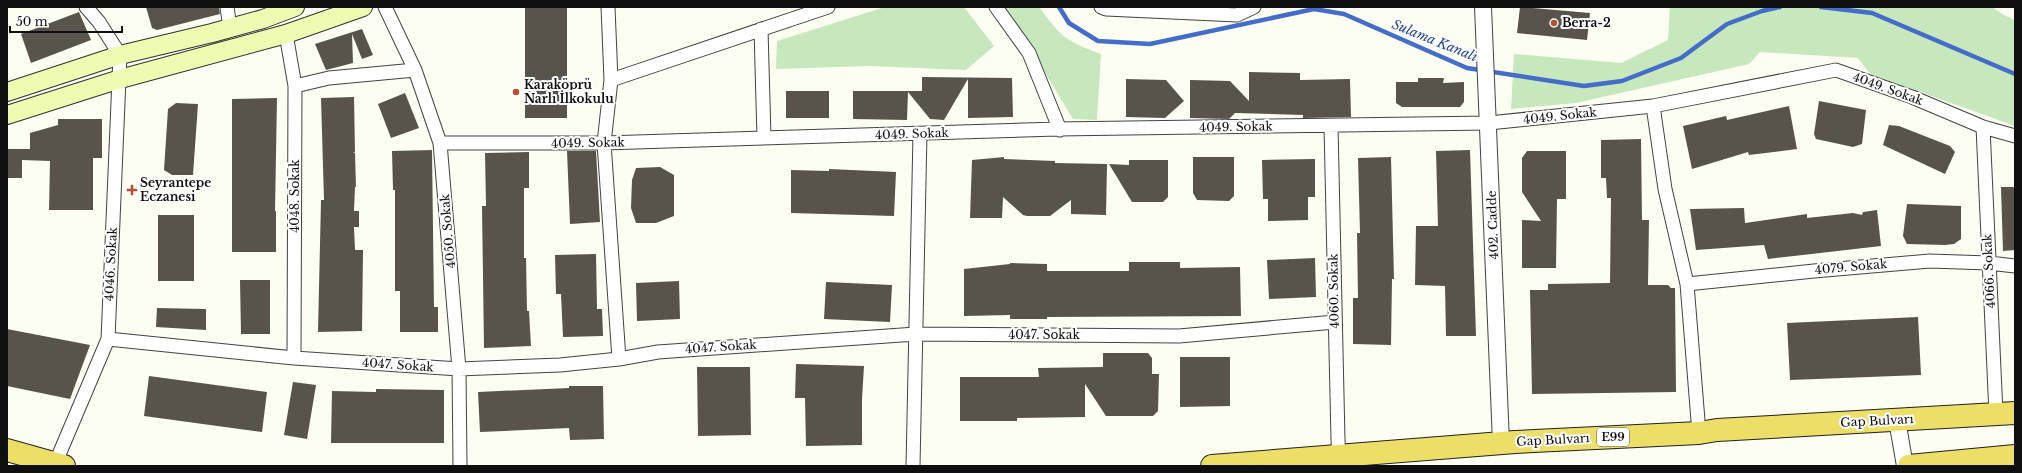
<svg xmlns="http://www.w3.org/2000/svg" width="2022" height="473" font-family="'Libre Baskerville',serif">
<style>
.green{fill:#c7e8bd}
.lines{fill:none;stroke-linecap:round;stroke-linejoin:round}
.stream{stroke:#436dc8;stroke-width:4.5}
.building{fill:#58544c}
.minor-casing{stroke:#424242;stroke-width:15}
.tertiary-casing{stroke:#424242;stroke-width:18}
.secondary-casing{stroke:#313131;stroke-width:20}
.trunk-casing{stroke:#202020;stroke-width:24}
.minor{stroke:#fff;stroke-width:13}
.tertiary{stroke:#fff;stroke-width:16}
.secondary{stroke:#eefbb1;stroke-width:18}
.trunk{stroke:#edde68;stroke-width:22}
.poi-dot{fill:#ba4e2d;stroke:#fff;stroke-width:1.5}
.labels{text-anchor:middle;stroke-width:4;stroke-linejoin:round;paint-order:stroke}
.shield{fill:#fff;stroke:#575757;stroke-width:1}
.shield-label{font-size:11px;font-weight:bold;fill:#0f0f0f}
.poi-label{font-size:12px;font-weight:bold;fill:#0f0f0f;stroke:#fff;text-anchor:start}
.street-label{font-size:12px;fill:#0f0f0f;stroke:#fff}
.water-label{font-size:13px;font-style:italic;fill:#1d409d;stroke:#fff}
</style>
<rect width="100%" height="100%" fill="#fdfef2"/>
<path class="green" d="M885 7H964L994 46 966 70 871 66 776 69 777 41Z
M1005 7H1039C1061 37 1066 41 1101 54L1097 120 1073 119Z
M1670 7H1992L2004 15 2015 20V126L1870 74 1858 58 1760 52 1749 64 1576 103 1511 109 1514 54 1621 63 1668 40Z"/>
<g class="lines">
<path class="stream" d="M1059 7 1069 23 1098 41 1150 44 1314 9 1344 14 1467 68 1584 86 1622 81 1681 58 1727 24 1762 11 1780 7
M1821 7 1872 13 2015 74"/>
</g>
<path class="building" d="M146 7H219L220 14 157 30 152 28Z
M525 7H567V118H525Z
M1520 7 1590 13 1587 40 1517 33Z
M79 12 91 40 31 63 21 34Z
M362 29 373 55 362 59 352 34 353 63 326 70 315 44Z
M1249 72 1300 73V80L1350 79 1351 117 1303 118V115L1235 113 1229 119 1190 118V80L1230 81 1249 101Z
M922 77 1012 78 1013 117 968 118V79L944 120 930 119 908 92 907 120 853 119V91H922Z
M1418 78H1444L1443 83 1464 82V102L1460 107H1402L1396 103V82H1418Z
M1126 79 1166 80 1184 101 1165 118 1126 117Z
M786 91H829V118H786Z
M405 93 419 128 391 138 378 104Z
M354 97 355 152 353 153H355L356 187H355L354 211H359V227H354L355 250H363L362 331 318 332 321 200H324L321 98Z
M277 98 275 211H276V252H232V99Z
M1819 101 1866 110 1862 144 1853 147 1816 139 1814 134Z
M176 103 198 104 193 175H172L164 170 168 109Z
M1789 106 1797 149 1749 155 1748 152 1692 169 1683 126 1726 116 1727 120Z
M58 119H102V158H93V210H49L50 161 22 160V178H7V149H30V133L58 125Z
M1889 125 1899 126 1950 146 1955 152 1945 174 1883 145Z
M1641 139 1642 220H1649L1648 285H1668L1671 288H1675L1676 392 1532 394 1530 290H1548V284L1610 283 1611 198H1607L1606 178H1601V140Z
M432 150 434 307H438V332H400V291H395V190H393L392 151Z
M1470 150 1476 336H1446L1445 286 1415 285 1416 226H1438L1436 151Z
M567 151H596L600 222 570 224Z
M1527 151H1566V199H1557L1556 268H1522V220L1541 221 1522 192V158Z
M529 152V188H524V258H526L527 311H529L531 346 484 348 482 206H486L485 153Z
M1004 157V159L1055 161V163L1107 164 1106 215 1071 214V200L1050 216H1027L1023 215 1003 197 1002 218H970L972 160Z
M1193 157H1234V196L1229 201 1197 200 1193 193Z
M1391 157 1394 279H1392L1391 345 1353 344V298H1358L1357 233H1360L1358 158Z
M1315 159V197H1308V220L1268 221V199H1263L1262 160Z
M1129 160H1168V197L1163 202H1132L1109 164 1129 165Z
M660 167 674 175V216L656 223H636L631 208 632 180 636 168Z
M829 169 896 172 894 216 791 213V170L829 171Z
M2001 187H2015V250L2003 251Z
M1907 204 1961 206V239L1954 244 1945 245 1907 244 1903 236Z
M1744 208 1745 223 1807 214V218L1853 213 1862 215 1863 212 1877 210 1881 246 1768 259 1764 245 1696 250 1690 209Z
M158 215H194V281H158Z
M596 254 597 309H602L603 336 563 337 561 294H556L555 255Z
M1315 258 1316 297 1269 299 1267 260Z
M1129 262H1180V268L1240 267 1241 316 1047 317V319H1010V315L964 316V269L1010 264V263L1047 264V271H1129Z
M240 280H270V334H241Z
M679 281 680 319 637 321 636 283Z
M826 282 892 285 890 322 824 319Z
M157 308 206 309V330L156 327Z
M1918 317 1921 375 1790 380 1787 323Z
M7 329 90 345 70 399 7 386Z
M1103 353H1148L1152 358V374H1159L1158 411 1153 416H1106L1085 384V417L1017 418V421H960V377H1039L1038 368 1103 367Z
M1180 357H1230V406L1180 407Z
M796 364 864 366 862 399V445L806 446 805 398H795Z
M697 367H750L751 435 698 436Z
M149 376 267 392 262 432 144 416Z
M293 382 316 385 307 439 284 435Z
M569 386H603L604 439 570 440 569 428 480 432 478 392 569 388Z
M376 389 444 390V443H331L332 391 376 392Z"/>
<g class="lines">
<defs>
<path id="minor" d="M227 7 230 28
M385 7 415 70 440 143 459 369 460 466
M608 7 611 80 604 143 619 359
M996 7 1029 53 1060 130
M1101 7 1106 9 1237 15 1254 7
M761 29 764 138
M286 34 295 86 294 358
M611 80 828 7
M295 86 329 78 415 70
M1653 106 1665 189 1687 284 1699 433
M1331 126 1338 440 1339 457
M1983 127 1996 414
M440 143H604L1057 129 1489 123 1653 106 1836 70 1912 97 1983 127 2015 136
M1687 284 1814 271 1930 261 1989 263 2015 266
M108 339 294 358 459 369 560 365 619 359 658 352 916 334 1179 336 1335 322
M55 464 108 339 120 55 99 22 86 7
M913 466 920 134"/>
<path id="tertiary" d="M1483 7 1501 443
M1897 420 1905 466"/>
<path id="secondary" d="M7 92 120 55 212 33 263 19 295 7
M7 115 120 79 286 34 363 7"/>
<path id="trunk" d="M7 450 64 466
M1212 466 1515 442 1699 433 1717 430 2015 413
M1909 466 2015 456"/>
</defs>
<use href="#minor" class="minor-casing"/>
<use href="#tertiary" class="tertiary-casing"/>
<use href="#secondary" class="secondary-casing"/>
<use href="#trunk" class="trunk-casing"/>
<use href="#minor" class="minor"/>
<use href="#tertiary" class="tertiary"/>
<use href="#secondary" class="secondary"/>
<use href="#trunk" class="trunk"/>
</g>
<g class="poi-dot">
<circle cx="1554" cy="23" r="4"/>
<circle cx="516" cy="92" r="4"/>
<path d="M130 184h4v4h4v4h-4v4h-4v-4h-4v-4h4z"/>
</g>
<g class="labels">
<rect class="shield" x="1597" y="428" width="32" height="18" rx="3"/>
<g class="shield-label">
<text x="1613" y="441">E99</text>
</g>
<g class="poi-label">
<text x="1562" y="27">Berra-2</text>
<text x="524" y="89">Karaköprü<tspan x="524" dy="14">Narlı İlkokulu</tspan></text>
<text x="140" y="187">Seyrantepe<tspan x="140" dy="14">Eczanesi</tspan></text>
</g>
<g class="street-label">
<text transform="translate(1888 89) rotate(20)" y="4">4049. Sokak</text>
<text transform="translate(1560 116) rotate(-6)" y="4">4049. Sokak</text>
<text transform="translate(1236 127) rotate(-1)" y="4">4049. Sokak</text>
<text transform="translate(912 134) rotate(-2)" y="4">4049. Sokak</text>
<text transform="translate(588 143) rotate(-1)" y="4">4049. Sokak</text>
<text transform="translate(295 196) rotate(-90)" y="4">4048. Sokak</text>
<text transform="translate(1493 225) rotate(-92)" y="4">402. Cadde</text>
<text transform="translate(448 231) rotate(-95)" y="4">4050. Sokak</text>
<text transform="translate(111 264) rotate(-87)" y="4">4046. Sokak</text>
<text transform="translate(1851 267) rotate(-5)" y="4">4079. Sokak</text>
<text transform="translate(1989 271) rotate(-93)" y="4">4066. Sokak</text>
<text transform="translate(1334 291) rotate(-91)" y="4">4060. Sokak</text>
<text x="1044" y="339">4047. Sokak</text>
<text transform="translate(721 347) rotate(-4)" y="4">4047. Sokak</text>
<text transform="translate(398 365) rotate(4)" y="4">4047. Sokak</text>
<text transform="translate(1877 421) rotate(-3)" y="4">Gap Bulvarı</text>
<text transform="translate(1553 440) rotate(-3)" y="4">Gap Bulvarı</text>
</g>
<g class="water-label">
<text transform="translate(1435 40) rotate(22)" y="5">Sulama Kanalı</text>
</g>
</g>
<rect width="2022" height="473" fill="none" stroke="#0f0f0f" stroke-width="16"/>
<path d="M10 26v6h112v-6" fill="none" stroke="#0f0f0f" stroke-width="2"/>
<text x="16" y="26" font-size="12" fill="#0f0f0f" stroke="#ffffff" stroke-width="3" paint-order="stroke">50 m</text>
</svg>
